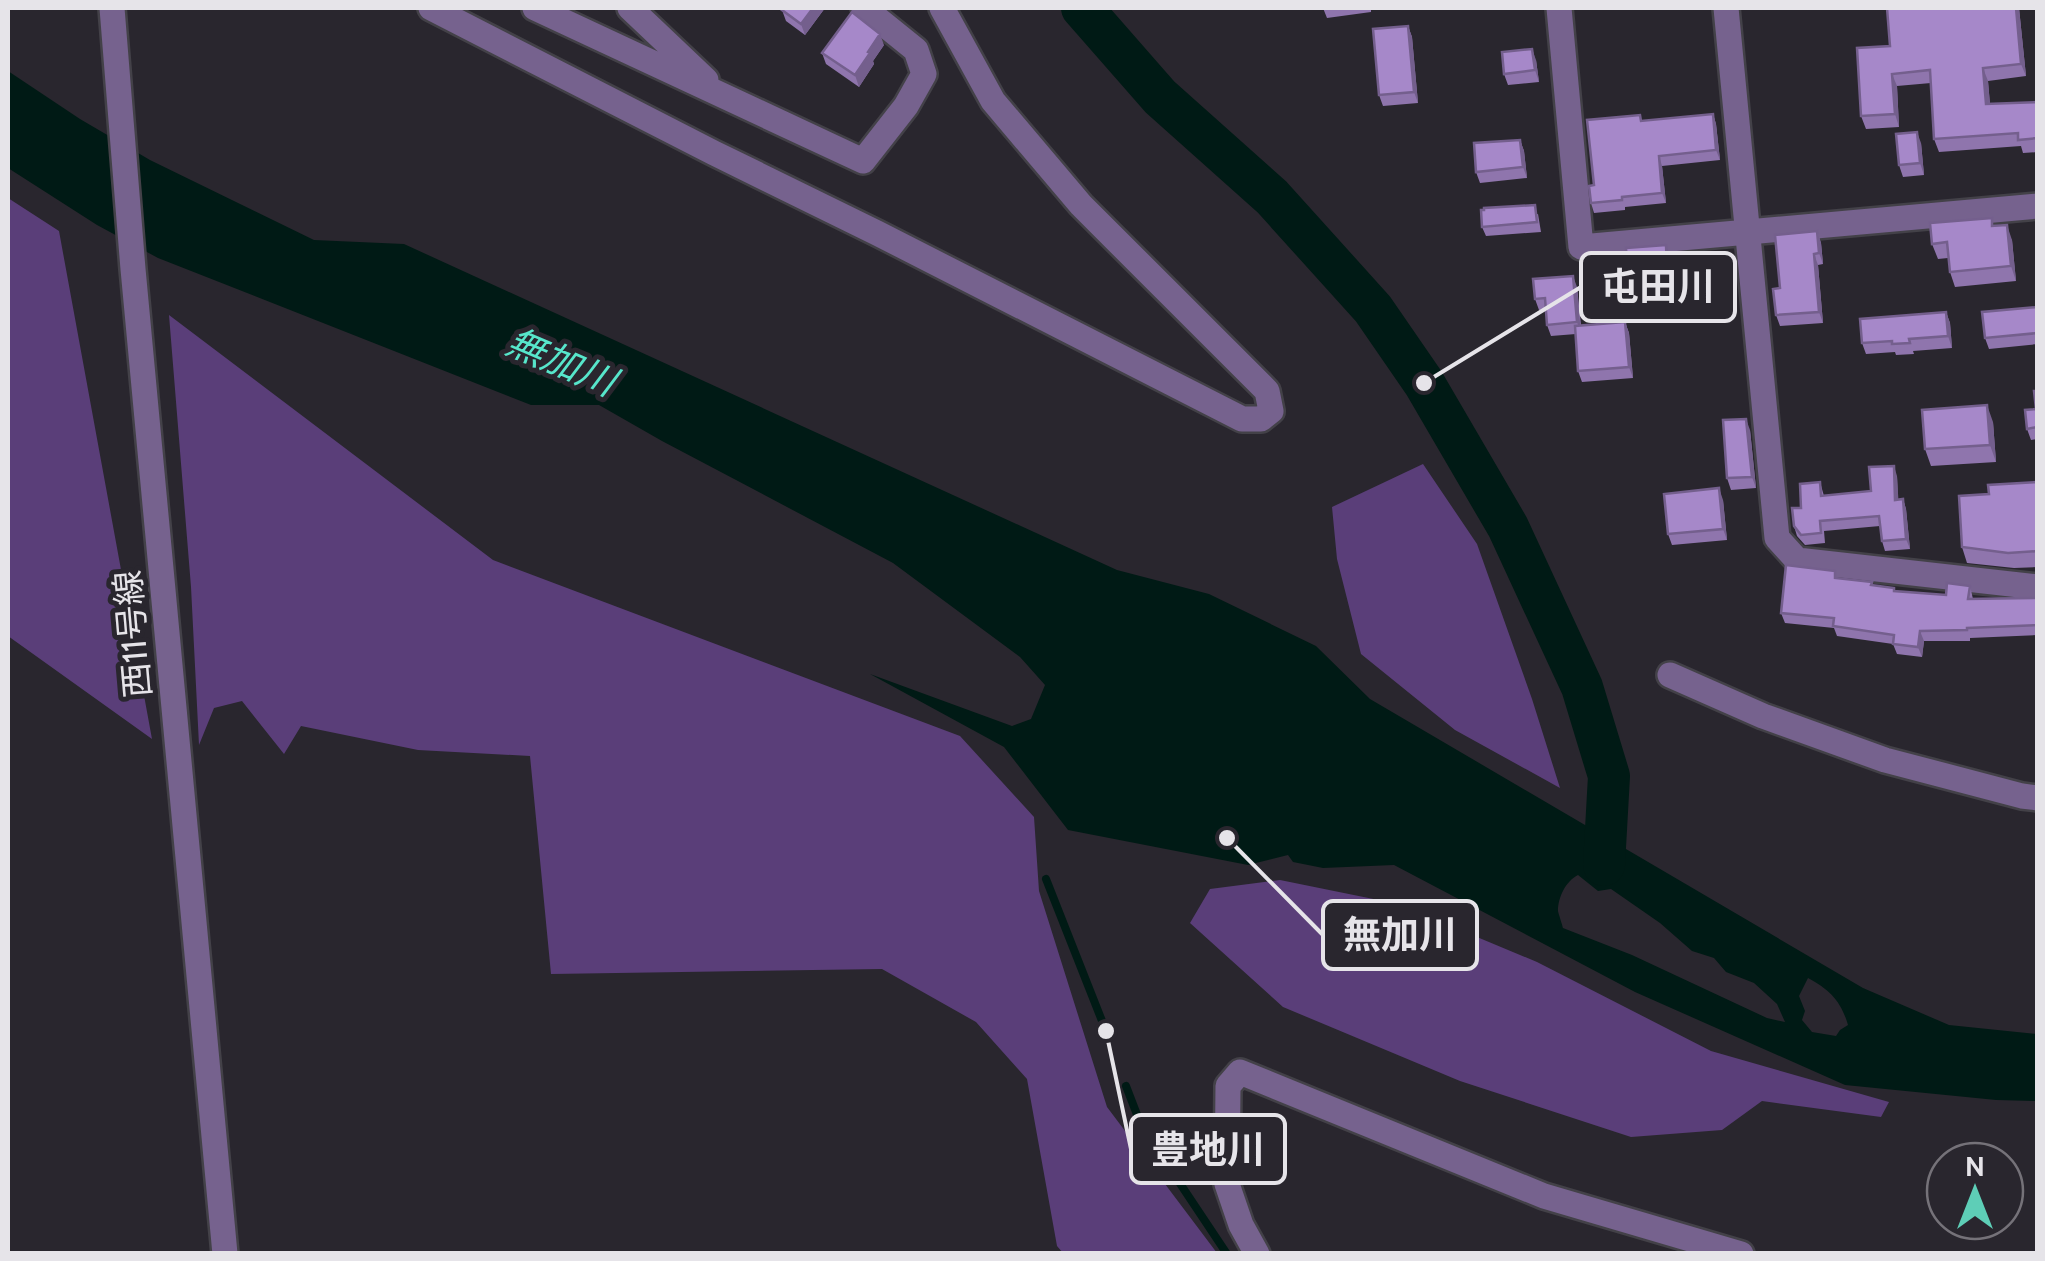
<svg xmlns="http://www.w3.org/2000/svg" width="2045" height="1261" font-family="Cabin,'Noto Sans JP',sans-serif">
<style>
.forest{fill:#5a3e79}
.water{fill:#001a15;fill-rule:evenodd}
.lines{fill:none;stroke-linecap:round;stroke-linejoin:round}
.stream{stroke:#001a15;stroke-width:8}
.river{stroke:#001a15;stroke-width:42}
.minor-casing{stroke:#434148;stroke-width:30}
.minor{stroke:#76628e;stroke-width:25}
.wall{fill:#8f75ad}
.shaded-wall{fill:#745f8d}
.building{fill:#a688c9;stroke:#745f8d;stroke-width:2.5}
.labels{text-anchor:middle;stroke-width:10;stroke-linejoin:round;paint-order:stroke}
.street-label{font-size:35px;fill:#e6e4e9;stroke:#29262e}
.water-label{font-size:38px;font-style:italic;fill:#57e6cb;stroke:#29262e}
.leader{fill:none;stroke:#e6e4e9;stroke-width:4}
.callout-dot{fill:#e6e4e9;stroke:#29262e;stroke-width:4}
.callout{fill:#29262e;stroke:#e6e4e9;stroke-width:4}
.callout-label{font-size:38px;text-anchor:middle;font-weight:bold;fill:#e6e4e9}
</style>
<rect width="100%" height="100%" fill="#29262e"/>
<path class="forest" d="M8 198 59 231 152 739 8 636Z
M169 315 493 560 960 736 1034 817 1039 891 1107 1107 1217 1253H1063L1057 1246 1027 1079 976 1022 882 969 551 974 530 756 418 750 301 726 284 754 242 701 214 708 199 745 191 587Z
M1423 464 1477 544 1532 699 1560 788 1455 730 1361 654 1337 559 1332 507Z
M1280 880 1398 904 1537 962 1711 1051 1889 1102 1881 1117 1762 1101 1722 1130 1631 1137 1460 1081 1283 1007 1190 923 1210 889Z"/>
<path class="water" d="M8 71 80 119 150 160 314 240 404 244 1117 570 1209 594 1316 646 1370 699 1863 988 1949 1025 2037 1034V1101L1996 1100 1845 1085 1635 992 1394 865 1323 868 1293 862 1288 855 1248 865 1068 830 1004 747 870 674 1012 726 1031 719 1045 685 1020 657 893 563 662 441 599 405H531L158 258 97 225 8 168ZM1578 875 1598 891 1611 889 1660 923 1692 951 1714 958 1726 972 1754 983 1777 1004 1785 1022 1767 1018 1632 955 1563 928C1563 927 1558 912 1558 911 1558 897 1566 881 1578 875ZM1808 978C1830 990 1841 1001 1848 1025L1840 1030 1836 1036 1812 1032 1802 1020 1805 1011 1799 996Z"/>
<g class="lines">
<path class="stream" d="M1046 879 1106 1031
M1126 1086 1141 1125 1227 1254"/>
<path class="river" d="M1082 8 1160 97 1272 197 1373 309 1424 383 1508 527 1582 687 1609 776 1604 865"/>
<defs>
<path id="minor" d="M112 8 133 269 225 1254
M431 8 714 153 877 233 1242 419H1261L1271 411 1267 391 1081 205 993 101 942 8
M535 8 863 161 906 106 924 74 916 50 864 8
M630 8 706 80
M1559 8 1581 247 2038 206
M1726 8 1777 538 1797 560 2038 587
M1670 675 1763 716 1885 760 2022 796 2038 798
M1257 1254 1241 1225 1227 1184 1228 1086 1240 1072 1544 1196 1741 1254"/>
</defs>
<use href="#minor" class="minor-casing"/>
<use href="#minor" class="minor"/>
</g>
<path class="wall" d="M825 8 805 35 786 21 782 10Z
M1323 8H1371V12L1327 18Z
M2019 8 2026 76 1988 81 1990 104 2038 102V152L2023 153 2021 146 1939 152 1934 139 1931 83 1897 86 1899 127 1866 129 1861 116 1890 46Z
M1408 26 1412 37 1418 103 1383 106 1379 95Z
M884 45 873 61 874 64 859 87 826 64 822 53Z
M1536 60 1539 82 1508 85 1504 74Z
M1713 114 1716 124 1720 160 1662 166 1666 203 1625 207V210L1594 213 1591 203 1642 121Z
M1520 140 1524 151 1527 178 1480 183 1476 172Z
M1921 143 1924 175 1903 177 1899 165Z
M1538 214 1541 232 1486 236 1482 227Z
M1995 226 2012 240 2016 281 1955 287 1950 272 1948 258 1938 259 1932 244Z
M1817 231 1821 243 1823 264 1818 265 1823 323 1780 326 1776 315 1780 288Z
M1670 256 1672 304 1633 306 1629 295Z
M1577 287 1581 325 1625 322 1629 333 1633 378 1582 382 1578 371 1576 334 1551 336 1547 325 1546 310H1539L1535 299Z
M2038 307V344L1989 349 1985 338Z
M1946 312 1950 323 1952 348 1913 351 1914 354 1896 355 1895 352 1866 354 1862 343Z
M2038 391V439L2031 440 2027 429 2036 409Z
M1993 422 1996 462 1931 466 1925 449Z
M1750 430 1756 488 1731 490 1727 478Z
M1897 476 1898 499H1903L1906 509 1910 549 1885 551 1882 541 1880 526 1824 531 1825 543 1805 545 1797 536 1794 526 1801 508 1820 482 1824 496 1871 491Z
M2038 482V567L2014 568 1967 563 1962 547 1989 494Z
M1723 500 1727 540 1672 545 1668 534Z
M1838 579 1872 582 1873 585 1894 588 1895 591 1946 595 1970 586 1973 599 2038 598V635L1970 638V641H1924L1922 657 1897 654 1893 644 1837 636 1834 628 1785 623 1781 613Z"/>
<path class="shaded-wall" d="M813 8H825L805 35 801 24Z
M2016 8H2019L2026 76 2021 64Z
M1408 26 1412 37 1418 103 1414 92Z
M880 34 884 45 873 61 874 64 859 87 855 75Z
M1532 49 1536 60 1539 82 1535 70Z
M1983 68 1988 81 1991 117 1986 104Z
M1892 74 1897 86 1899 127 1895 114Z
M1713 114 1716 124 1720 160 1716 150Z
M1917 132 1921 143 1924 175 1920 163Z
M1520 140 1524 151 1527 178 1523 167Z
M1659 156 1662 166 1666 203 1662 193Z
M2007 225 2012 240 2016 281 2011 266Z
M1817 231 1821 243 1823 264 1819 253Z
M1666 245 1670 256 1672 304 1668 293Z
M1814 254 1818 265 1823 323 1819 312Z
M1573 276 1577 287 1581 334 1577 322Z
M1946 312 1950 323 1952 348 1948 336Z
M1625 322 1629 333 1633 378 1629 367Z
M1987 405 1993 422 1996 462 1990 445Z
M1746 419 1750 430 1756 488 1752 477Z
M1894 466 1897 476 1899 510 1895 500Z
M1719 488 1723 500 1727 540 1723 529Z
M1903 499 1906 509 1910 549 1906 539Z
M1920 631 1924 641 1922 657 1918 647Z"/>
<path class="building" d="M784 8H813L801 24 782 10Z
M1887 8H2016L2021 64 1983 68 1986 104 2038 102V138L2018 140V133L1934 139 1930 70 1892 74 1895 114 1861 116 1857 48 1890 46Z
M852 12 880 34 868 52 870 53 855 75 822 53Z
M1408 26 1414 92 1379 95 1373 29Z
M1532 49 1535 70 1504 74 1502 52Z
M1713 114 1716 150 1659 156 1662 193 1622 197V200L1591 203 1589 186 1594 185 1587 120 1640 115 1641 121Z
M1917 132 1920 163 1899 165 1896 134Z
M1520 140 1523 167 1476 172 1474 143Z
M1535 205 1537 222 1482 227 1481 210H1484V208Z
M1992 218V226L2007 225 2011 266 1950 272 1947 242 1932 244 1930 223Z
M1817 231 1819 253 1814 254 1819 312 1776 315 1773 289 1780 288 1775 235Z
M1666 245 1668 293 1629 295 1626 248Z
M1573 276 1577 322 1547 325 1545 298 1535 299 1533 279Z
M2038 307V333L1985 338 1982 312Z
M1946 312 1948 336 1909 339 1910 343 1892 344V341L1862 343 1860 319Z
M1625 322 1629 367 1578 371 1575 326Z
M2034 391H2038V431L2037 427 2027 429 2025 410 2036 409Z
M1987 405 1990 445 1925 449 1922 410Z
M1746 419 1752 477 1727 478 1723 420Z
M1894 466 1895 500 1903 499 1906 539 1882 541 1879 516 1820 521 1821 533 1801 535 1794 526 1792 508H1801L1800 484 1820 482 1821 496 1871 491 1869 467Z
M2038 482V551L2008 553 1962 547 1959 496 1989 494 1988 485Z
M1719 488 1723 529 1668 534 1664 494Z
M1786 565 1835 571V578L1872 582 1871 585 1894 588V591L1946 595 1947 583 1970 586 1968 599 2038 598V625L1967 628V630L1920 631 1918 647 1893 644 1894 635 1833 626 1834 618 1781 613Z"/>
<g class="labels">
<g class="street-label">
<text transform="translate(133 634) rotate(-95)" y="12">西11号線</text>
</g>
<g class="water-label">
<text transform="translate(561 362) rotate(23)" y="13">無加川</text>
</g>
</g>
<path class="leader" d="M1424 383L1581 287M1227 838L1323 935M1106 1031L1131 1149"/>
<g class="callout-dot">
<circle cx="1424" cy="383" r="10"/>
<circle cx="1227" cy="838" r="10"/>
<circle cx="1106" cy="1031" r="10"/>
</g>
<g class="callout">
<rect x="1581" y="253" width="154" height="68" rx="10"/>
<rect x="1323" y="901" width="154" height="68" rx="10"/>
<rect x="1131" y="1115" width="154" height="68" rx="10"/>
</g>
<g class="callout-label">
<text x="1658" y="300">屯田川</text>
<text x="1400" y="948">無加川</text>
<text x="1208" y="1163">豊地川</text>
</g>
<rect width="2045" height="1261" fill="none" stroke="#e6e4e9" stroke-width="20"/>
<g transform="translate(1975 1191)"><circle r="48" fill="#29262e" stroke="#757279" stroke-width="2.5"/>
<path d="M0-8L18 38L0 25L-18 38Z" fill="#5eceb7"/>
<text y="-15" font-size="28" font-weight="bold" text-anchor="middle" fill="#e6e4e9">N</text>
</g>
</svg>
